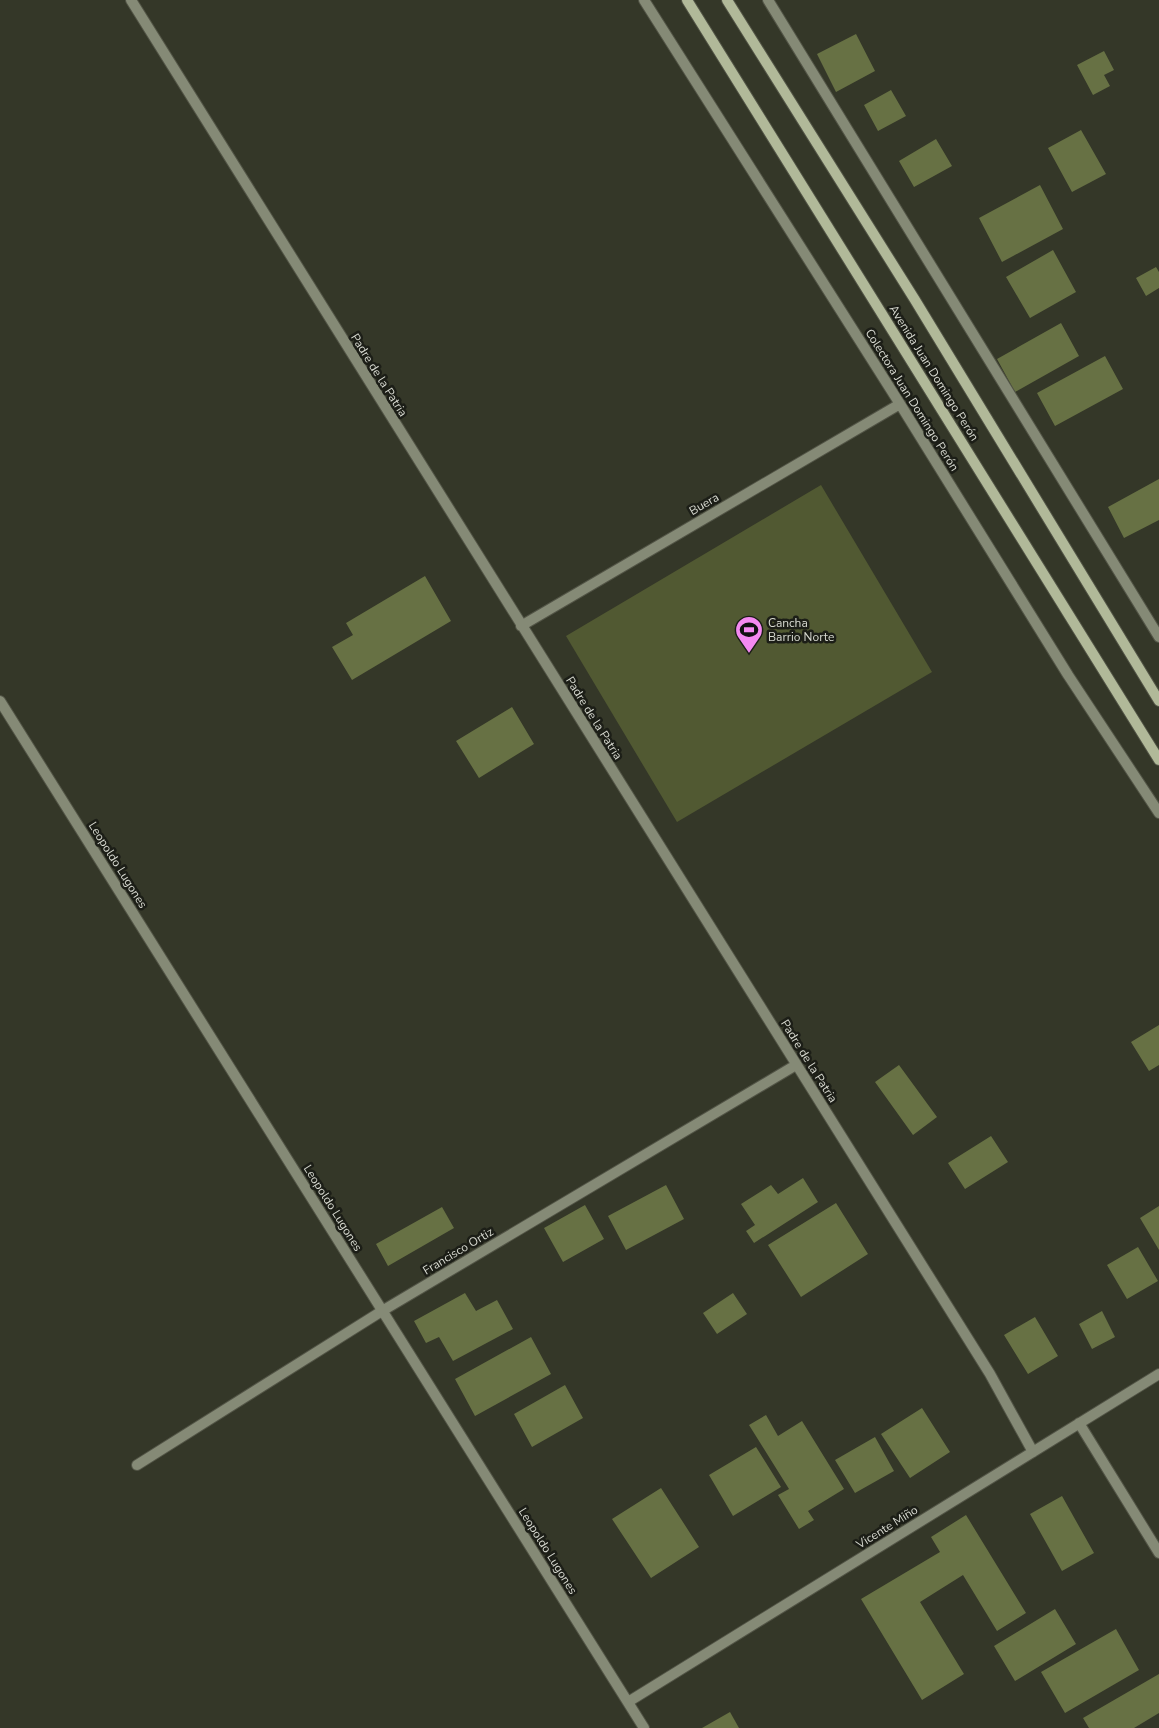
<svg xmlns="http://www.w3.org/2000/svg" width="1159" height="1728" font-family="'Nunito Sans',sans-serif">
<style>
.green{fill:#515932}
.building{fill:#677144}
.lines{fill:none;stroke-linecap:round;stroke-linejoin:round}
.street-casing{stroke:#525446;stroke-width:12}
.secondary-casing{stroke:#525446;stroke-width:12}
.street{stroke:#858a76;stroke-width:10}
.secondary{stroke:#b1b999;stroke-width:10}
.labels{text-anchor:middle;stroke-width:5;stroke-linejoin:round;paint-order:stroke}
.street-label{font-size:12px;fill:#d8dad1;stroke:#1c1e17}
.poi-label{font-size:12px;fill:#d8dad1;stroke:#1c1e17;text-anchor:start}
</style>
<rect width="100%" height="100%" fill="#343728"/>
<path class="green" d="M821 485 932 672 677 822 566 636Z"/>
<path class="building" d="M856 34 875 71 836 92 817 54Z
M1104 51 1114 70 1104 75 1110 86 1093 95 1077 65Z
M891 90 906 116 878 131 864 105Z
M1081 130 1106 174 1072 192 1048 148Z
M936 139 952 166 914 187 899 161Z
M1040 185 1063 229 1002 262 979 218Z
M1053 250 1076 292 1030 318 1006 277Z
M1156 267 1159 272V288L1146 296 1136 278Z
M1061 323 1079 356 1015 392 997 359Z
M1105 356 1123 389 1055 426 1037 393Z
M1159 479V520L1124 538 1108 507Z
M425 576 451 621 352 680 332 647 353 635 346 623Z
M512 707 534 744 479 778 456 741Z
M1159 1025V1065L1149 1071 1131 1042Z
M899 1065 937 1117 913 1135 875 1082Z
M991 1136 1008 1162 965 1189 948 1163Z
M803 1178 818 1202 754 1243 746 1231 755 1225 741 1204 771 1185 778 1194Z
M666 1185 684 1219 626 1250 608 1216Z
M836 1203 868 1254 801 1297 768 1245Z
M585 1205 604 1239 563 1262 544 1228Z
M1159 1206V1250L1140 1218Z
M442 1207 454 1228 388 1266 376 1244Z
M1138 1247 1158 1281 1127 1299 1107 1265Z
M465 1293 476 1311 497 1300 513 1329 453 1361 439 1337 426 1343 414 1321Z
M733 1293 747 1314 717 1334 703 1313Z
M1102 1311 1115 1337 1092 1349 1079 1324Z
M1035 1317 1058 1356 1028 1374 1004 1335Z
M531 1337 551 1374 475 1416 455 1379Z
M565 1385 583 1418 532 1447 514 1414Z
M922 1408 950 1452 910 1478 881 1434Z
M766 1415 778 1436 802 1421 844 1489 808 1511 814 1520 799 1529 778 1495 789 1489 749 1425Z
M875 1437 894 1471 855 1493 835 1460Z
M756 1447 781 1487 733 1516 709 1475Z
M661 1488 699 1547 651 1578 612 1519Z
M1062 1496 1094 1553 1062 1571 1030 1514Z
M966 1515 1026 1613 997 1631 963 1575 920 1602 964 1674 922 1700 861 1599 940 1552 931 1537Z
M1055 1609 1076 1644 1015 1681 994 1646Z
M1116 1629 1139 1670 1065 1713 1041 1672Z
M1159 1674V1713L1134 1728H1089L1083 1718Z
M730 1712 739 1728H702Z"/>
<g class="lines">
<defs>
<path id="street" d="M131 0 990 1374 1033 1452
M644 0 900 404 1068 675 1159 813
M768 0 1159 637
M521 626 900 404
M0 701 644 1728
M1079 1423 1159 1553
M137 1465 382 1311 796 1065
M628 1702 1159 1374"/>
<path id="secondary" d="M687 0 1159 760
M727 0 915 300 1159 701"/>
</defs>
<use href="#street" class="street-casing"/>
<use href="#secondary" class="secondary-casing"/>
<use href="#street" class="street"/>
<use href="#secondary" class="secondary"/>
</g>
<defs>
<symbol id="stadium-pin" viewBox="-11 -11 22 30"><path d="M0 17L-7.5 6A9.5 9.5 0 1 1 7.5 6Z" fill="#f489f0" stroke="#1c1e17"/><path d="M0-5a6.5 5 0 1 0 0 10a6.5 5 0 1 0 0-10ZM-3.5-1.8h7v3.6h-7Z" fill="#111"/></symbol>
</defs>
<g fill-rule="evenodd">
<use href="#stadium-pin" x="733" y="614" width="32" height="43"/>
</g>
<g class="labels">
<g class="street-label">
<text transform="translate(934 373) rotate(58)" y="4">Avenida Juan Domingo Perón</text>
<text transform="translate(379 375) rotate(58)" y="4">Padre de la Patria</text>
<text transform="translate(912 400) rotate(58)" y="4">Colectora Juan Domingo Perón</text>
<text transform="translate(704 504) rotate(-30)" y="4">Buera</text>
<text transform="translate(594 718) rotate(58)" y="4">Padre de la Patria</text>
<text transform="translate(118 865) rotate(58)" y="4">Leopoldo Lugones</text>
<text transform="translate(809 1061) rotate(58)" y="4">Padre de la Patria</text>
<text transform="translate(333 1208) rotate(58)" y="4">Leopoldo Lugones</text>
<text transform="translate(458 1251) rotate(-31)" y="4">Francisco Ortiz</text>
<text transform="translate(887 1527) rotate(-32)" y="4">Vicente Miño</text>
<text transform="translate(548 1551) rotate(58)" y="4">Leopoldo Lugones</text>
</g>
<g class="poi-label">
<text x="768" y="627">Cancha<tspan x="768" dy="14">Barrio Norte</tspan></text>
</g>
</g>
</svg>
